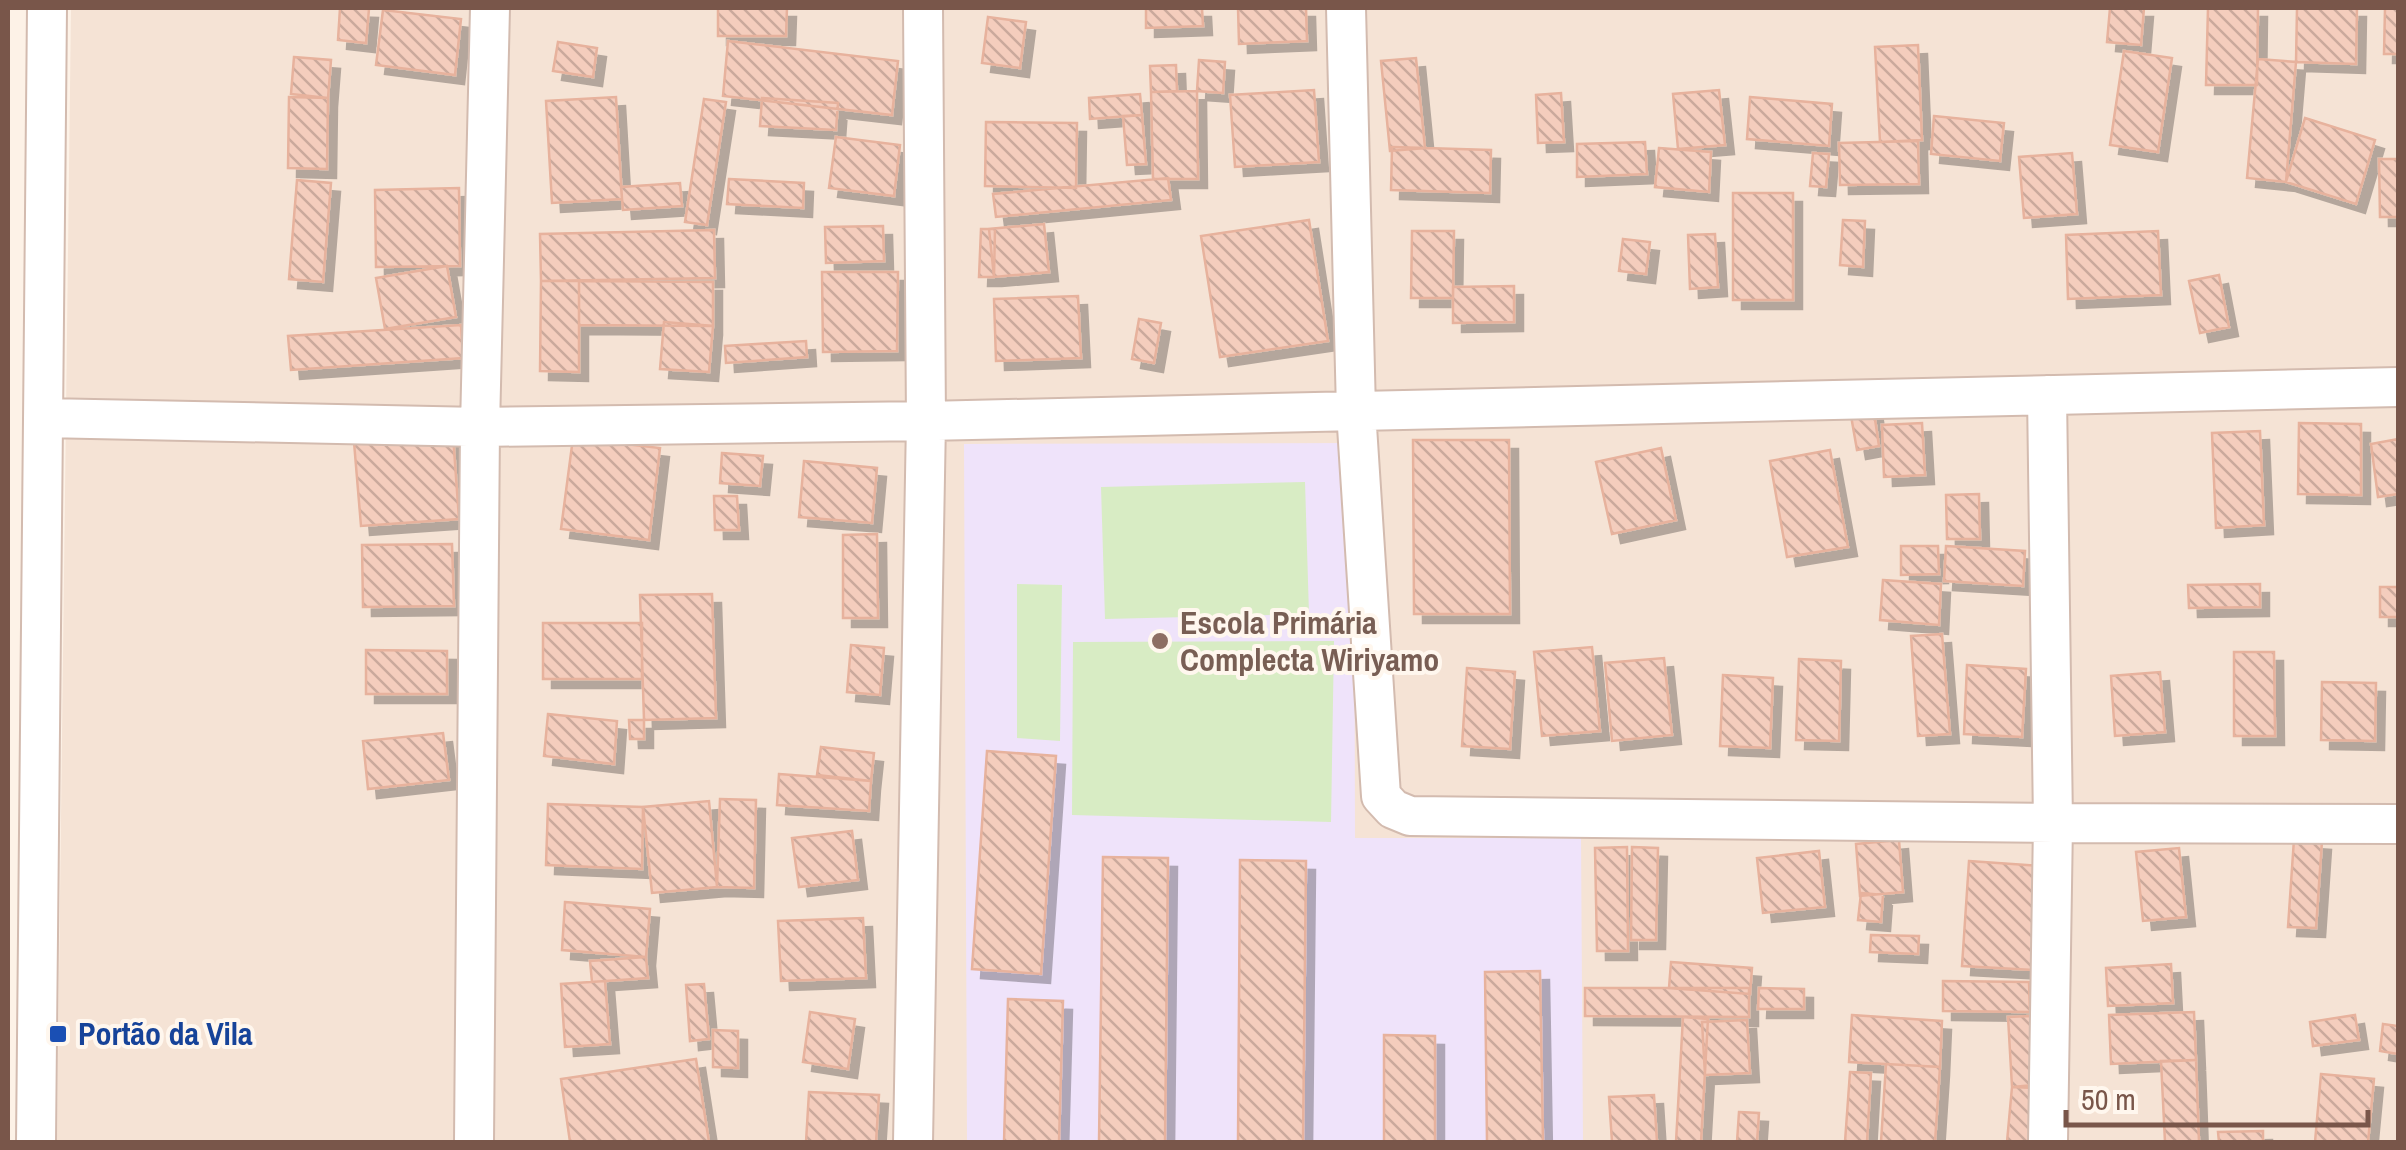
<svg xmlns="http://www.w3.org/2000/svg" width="2406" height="1150" font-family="'Archivo Narrow',sans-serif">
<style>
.residential{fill:#f5e3d5}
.education{fill:#efe3fa}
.garden{fill:#d8ecc4}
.building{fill:url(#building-back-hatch);stroke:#e7b29d;stroke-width:2.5;filter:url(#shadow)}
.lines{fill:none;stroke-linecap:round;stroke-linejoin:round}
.minor-casing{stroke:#d3bbaf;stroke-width:42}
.minor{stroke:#fff;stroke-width:38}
.education-dot{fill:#8d6e63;stroke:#fff7ee;stroke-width:4}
.transit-dot{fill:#1a4fb4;stroke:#fff7ee;stroke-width:4}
.labels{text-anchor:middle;stroke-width:8;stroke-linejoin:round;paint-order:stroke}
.education-label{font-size:32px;font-weight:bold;fill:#785e54;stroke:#fff7ee;text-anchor:start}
.transit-label{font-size:32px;font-weight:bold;fill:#164399;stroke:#fff7ee;text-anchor:start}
</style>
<defs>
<pattern id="building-back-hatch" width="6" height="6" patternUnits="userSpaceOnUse" patternTransform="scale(2.5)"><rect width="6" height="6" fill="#f4cdbd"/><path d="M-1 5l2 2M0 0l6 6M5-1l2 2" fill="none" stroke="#caa99c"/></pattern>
<filter id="shadow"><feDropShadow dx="9" dy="9" stdDeviation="0" flood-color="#0004"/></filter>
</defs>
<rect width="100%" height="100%" fill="#fdf2e7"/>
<path class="residential" d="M71 8H2398V1142H57Z"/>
<path class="education" d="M1354 443 1355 838H1581L1583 1142H967L964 444Z"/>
<path class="garden" d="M1305 482 1309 614 1105 619 1101 487Z
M1017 584 1062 585 1060 741 1017 738Z
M1334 641 1331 822 1072 815 1073 642Z"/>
<path class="building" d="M340 8 369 9 366 43 338 40Z
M718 8H787L786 36H718Z
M1146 8H1202L1203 26 1146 28Z
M1238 8H1306L1307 41 1239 44Z
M2110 8H2144L2141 45 2107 42Z
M2208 8H2258L2257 85H2206Z
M2297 8H2357L2356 64 2296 62Z
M2385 8H2398V54H2384Z
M383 10 461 19 455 75 376 65Z
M988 17 1026 22 1020 68 982 63Z
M728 41 898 61 892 115 723 96Z
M558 42 597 48 593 77 553 71Z
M1918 45 1922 140 1880 142 1875 47Z
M2124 51 2172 58 2158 152 2110 145Z
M294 57 331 60 328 98 291 94Z
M1416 58 1425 148 1390 151 1381 61Z
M2258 59 2296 62 2286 182 2247 178Z
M1199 60 1225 62 1223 93 1197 91Z
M1176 65 1177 91 1151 92 1150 66Z
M1314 90 1319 162 1235 167 1230 95Z
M1719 90 1725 145 1678 149 1673 94Z
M1197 91 1198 179H1153L1151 92Z
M1561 93 1564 142 1538 143 1536 95Z
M1140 94 1142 115 1090 119 1089 98Z
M289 97 328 98 327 169 288 168Z
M616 97 622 199 552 203 546 101Z
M1750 97 1832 104 1829 146 1747 139Z
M762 98 838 103 836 130 760 126Z
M704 99 726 102 707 225 685 222Z
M1142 115 1146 164 1127 165 1123 116Z
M1934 116 2004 123 2000 161 1931 154Z
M2305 118 2375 140 2356 204 2286 182Z
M986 122 1077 123 1076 188 985 186Z
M836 137 900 145 894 196 829 188Z
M1918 141 1919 184 1840 185 1839 143Z
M1645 142 1647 174 1577 177V144Z
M1392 147 1491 150 1490 193 1391 190Z
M1659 148 1711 152 1709 192 1655 187Z
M1813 153 1829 154 1826 187 1810 186Z
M2072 153 2077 214 2024 218 2019 157Z
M2379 159H2398V217H2380Z
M1168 178 1171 200 996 217 993 194Z
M729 179 804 183 803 208 727 204Z
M297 180 331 183 323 282 289 279Z
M680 183 682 206 623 210 621 187Z
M459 188 460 266 376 267 375 190Z
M1733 193H1793V300H1733Z
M1309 220 1328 341 1220 357 1201 236Z
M1843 220 1865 221 1863 267 1840 265Z
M1044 224 1049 272 994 277 989 229Z
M883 226 884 261 826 263 825 227Z
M981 229H995L994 277H979Z
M714 230 715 278 541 281 540 234Z
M1412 231H1454L1453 298H1411Z
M2158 231 2161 295 2068 299 2066 235Z
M1715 234 1718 287 1690 289 1688 235Z
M1623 239 1650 242 1646 274 1619 271Z
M447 266 456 317 385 329 376 278Z
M822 272H898L897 351 823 352Z
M2219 275 2229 327 2200 333 2189 281Z
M541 281H579V372L540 371Z
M579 281 713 282V326L579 325Z
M1514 286V322L1453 323V287Z
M1078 296 1081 358 996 361 994 299Z
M1139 319 1161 323 1154 363 1132 359Z
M664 322 713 326 709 372 660 369Z
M461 325 463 358 291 370 288 336Z
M806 341 807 357 726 363 725 346Z
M1873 406 1879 446 1857 450 1850 410Z
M1922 423 1925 475 1884 477 1882 425Z
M2299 423 2361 424V495L2298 494Z
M2260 431 2264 525 2216 528 2212 433Z
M453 435 459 519 361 526 354 442Z
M573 438 660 448 649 540 561 529Z
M2398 439V494L2378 497 2371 444Z
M1413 440H1509L1510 614H1414Z
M1661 448 1676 520 1612 534 1596 462Z
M1830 450 1848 547 1787 557 1770 461Z
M722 453 763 456 760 486 720 483Z
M804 461 877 468 872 523 799 517Z
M1979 494 1980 539H1947L1946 495Z
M714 496H737L739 530H715Z
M877 534 878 618H843V535Z
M452 544 454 606 363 607 362 545Z
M1901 546H1938L1939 574 1901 575Z
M1946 546 2025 551 2023 586 1944 581Z
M1883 580 1941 584 1939 625 1880 620Z
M2260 584V607L2189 608 2188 585Z
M2380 587H2398V617H2380Z
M712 594 716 718 644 720 640 595Z
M543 623H642V679H543Z
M1942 634 1950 734 1918 736 1911 636Z
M851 645 884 648 880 695 847 692Z
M1592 647 1600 731 1542 736 1534 652Z
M366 650 447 651V694H366Z
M2234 652H2274L2275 736H2234Z
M1664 658 1672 735 1612 741 1605 663Z
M1799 659 1841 661 1839 741 1796 740Z
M1967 665 2026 669 2022 737 1964 734Z
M1467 668 1515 672 1510 749 1462 746Z
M2160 672 2165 732 2115 736 2111 676Z
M1723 675 1773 678 1770 748 1720 746Z
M2322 682 2376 683 2375 741 2321 740Z
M548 714 617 721 614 764 544 756Z
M629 720H644V739H630Z
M443 733 449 780 368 789 363 741Z
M821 747 874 753 871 781 817 775Z
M987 751 1056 756 1041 974 972 969Z
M779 774 871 781 869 811 777 805Z
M720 799 756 800 754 888 717 887Z
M709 801 717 887 652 893 643 807Z
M548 804 643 807 642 869 546 865Z
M852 831 858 880 799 887 792 838Z
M2294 839 2322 841 2316 928 2288 927Z
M1899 840 1903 892 1860 896 1856 844Z
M1627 847 1628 951H1597L1595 848Z
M1632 847 1658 848 1656 940H1631Z
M2179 848 2186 917 2143 921 2136 852Z
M1819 851 1825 907 1763 913 1757 858Z
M1103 857 1168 858 1165 1142H1099Z
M1240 860 1306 861 1303 1142H1238Z
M1969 861 2041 866 2034 970 1962 966Z
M1861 893 1883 895 1881 922 1858 920Z
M565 902 650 909 646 957 562 950Z
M863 918 866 978 781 981 778 921Z
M1871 935 1919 936 1918 954 1870 952Z
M646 957 648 978 592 982 590 961Z
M1671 962 1752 968 1750 994 1669 988Z
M2171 964 2173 1003 2108 1006 2106 968Z
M1540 971 1543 1142H1487L1485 972Z
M605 981 610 1044 565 1047 561 984Z
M1943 981 2029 982 2030 1012 1943 1011Z
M704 984 709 1039 690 1041 686 985Z
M1585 988H1749V1017L1585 1016Z
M1759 988 1804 989V1009H1758Z
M1008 999 1063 1001 1059 1142H1004Z
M810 1012 855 1019 848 1069 803 1062Z
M2194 1012 2196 1060 2111 1064 2109 1015Z
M1852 1015 1942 1021 1940 1067 1849 1062Z
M2355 1015 2359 1040 2313 1046 2310 1022Z
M2031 1016 2035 1085 2012 1087 2008 1017Z
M1683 1017 1708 1019 1701 1142H1676Z
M1747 1020 1750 1073 1705 1075 1702 1022Z
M2383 1024 2398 1026V1054L2380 1051Z
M713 1030 738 1031V1068L713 1067Z
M1384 1035 1435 1036V1142H1384Z
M696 1059 709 1142H570L561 1079Z
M2196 1060 2199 1142H2165L2161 1061Z
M1886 1064 1940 1067 1935 1142H1881Z
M1850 1072 1871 1073 1867 1142H1845Z
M2321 1074 2374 1079 2368 1142H2315Z
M2012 1087 2035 1088 2030 1142H2007Z
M809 1092 879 1095 876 1142H806Z
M1654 1095 1657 1142H1612L1609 1097Z
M1739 1112 1759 1113 1757 1142H1737Z
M2263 1131V1142H2219L2218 1132Z"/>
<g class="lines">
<defs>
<path id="minor" d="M1346 8 1356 411 1381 796 1393 809 1410 816 2053 823 2398 824
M2047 395 2053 823 2048 1142
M44 418 480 427 926 421 2398 387
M36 1142 47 8
M474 1142 480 427 490 8
M913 1142 926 421 923 8"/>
</defs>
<use href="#minor" class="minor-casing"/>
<use href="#minor" class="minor"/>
</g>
<circle class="education-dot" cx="1160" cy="641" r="10"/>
<rect class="transit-dot" x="48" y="1024" width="20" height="20" rx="5"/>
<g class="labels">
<g class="education-label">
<text x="1180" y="634">Escola Primária<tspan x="1180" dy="37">Complecta Wiriyamo</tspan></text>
</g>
<g class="transit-label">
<text x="78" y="1045">Portão da Vila</text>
</g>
</g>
<rect width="2406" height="1150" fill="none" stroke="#79564a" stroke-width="20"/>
<path d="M2066 1110v15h302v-15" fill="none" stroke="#79564a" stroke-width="5"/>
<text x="2081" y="1110" font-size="30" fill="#79564a" stroke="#fff7ee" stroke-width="8" paint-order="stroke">50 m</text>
</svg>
